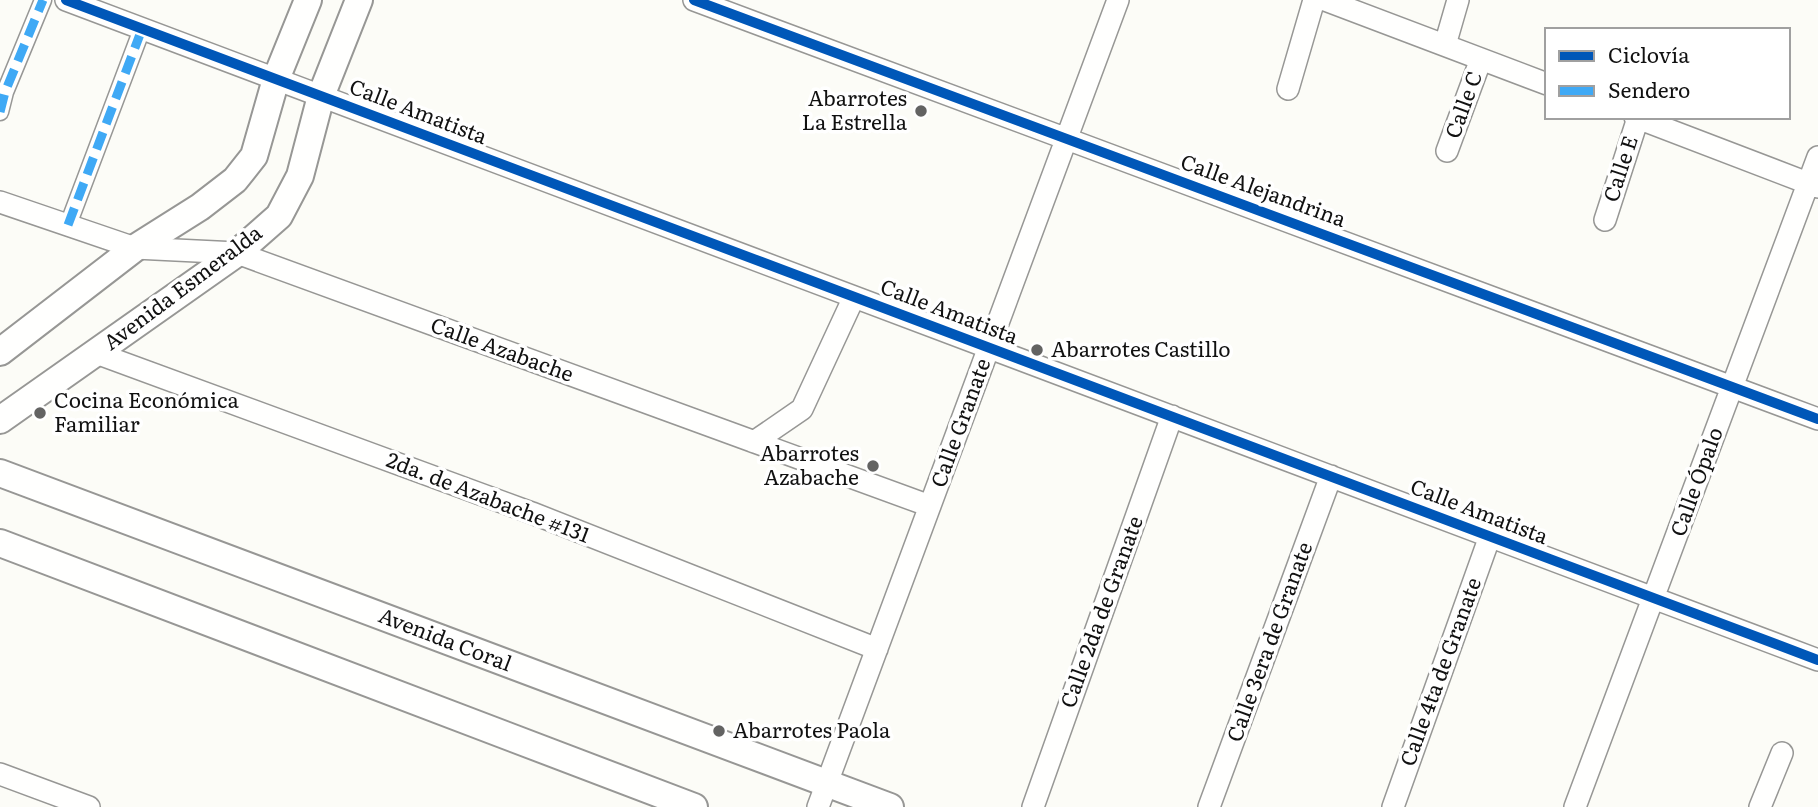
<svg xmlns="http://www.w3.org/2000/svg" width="1818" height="807" font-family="Literata,serif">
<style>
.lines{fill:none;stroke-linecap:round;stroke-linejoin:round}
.pedestrian-casing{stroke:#979795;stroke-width:19}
.minor-casing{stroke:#979795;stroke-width:24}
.tertiary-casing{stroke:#979795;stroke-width:30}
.pedestrian{stroke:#fffffe;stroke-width:16}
.minor{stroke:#fffffe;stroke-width:21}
.tertiary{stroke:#fffffe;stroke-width:26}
.quiet{stroke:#3fa9f5;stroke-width:9;stroke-dasharray:18 9;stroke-linecap:butt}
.cycleway-casing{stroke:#fff;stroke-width:15}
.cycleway{stroke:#0057b8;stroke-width:10}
.poi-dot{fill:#636362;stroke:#fff;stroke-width:2.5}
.labels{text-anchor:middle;stroke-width:7;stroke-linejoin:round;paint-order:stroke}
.poi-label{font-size:21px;fill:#111;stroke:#fff;text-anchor:start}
.street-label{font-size:21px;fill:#111;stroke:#fff}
</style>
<rect width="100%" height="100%" fill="#fcfcf7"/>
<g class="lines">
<defs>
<path id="pedestrian" d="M0 112 5 92 43 0
M68 225 142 29"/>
<path id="minor" d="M66 0 1818 660
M694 0 1818 419
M1325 0 1547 84
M1445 45 1458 0
M1288 89 1314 0
M1635 117 1818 187
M1447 151 1481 59
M0 202 135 248 237 253 930 506
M1605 220 1638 118
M96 353 532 513 877 649
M754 442 802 409 854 297
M0 774 89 807
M818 807 1118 0
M1033 807 1172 416
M1209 807 1331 476
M1393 807 1490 536
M1575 807 1818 157
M1760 807 1782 753"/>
<path id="tertiary" d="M0 352 135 248 200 207 235 180 254 156 276 79 308 0
M0 420 237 253 279 216 300 176 321 96 359 0
M0 473 890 807
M0 543 694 807"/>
</defs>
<use href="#pedestrian" class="pedestrian-casing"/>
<use href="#minor" class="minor-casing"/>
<use href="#tertiary" class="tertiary-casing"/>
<use href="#pedestrian" class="pedestrian"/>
<use href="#minor" class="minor"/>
<use href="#tertiary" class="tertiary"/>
<path class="quiet" d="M0 112 5 92 43 0
M68 225 142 29"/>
<defs>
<path id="cycleway" d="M66 0 1818 660
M694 0 1818 419"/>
</defs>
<use href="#cycleway" class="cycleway-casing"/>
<use href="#cycleway" class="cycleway"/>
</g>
<g class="poi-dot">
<circle cx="921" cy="111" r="7"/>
<circle cx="1037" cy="350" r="7"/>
<circle cx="40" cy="413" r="7"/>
<circle cx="873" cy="466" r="7"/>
<circle cx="719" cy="731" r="7"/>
</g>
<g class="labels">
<g class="poi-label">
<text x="907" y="106" text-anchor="end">Abarrotes<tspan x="907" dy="24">La Estrella</tspan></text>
<text x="1051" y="357">Abarrotes Castillo</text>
<text x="54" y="408">Cocina Económica<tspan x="54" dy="24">Familiar</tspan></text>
<text x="859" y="461" text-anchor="end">Abarrotes<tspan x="859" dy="24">Azabache</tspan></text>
<text x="733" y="738">Abarrotes Paola</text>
</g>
<g class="street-label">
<text transform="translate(1464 105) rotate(-70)" y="7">Calle C</text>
<text transform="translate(418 112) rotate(21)" y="7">Calle Amatista</text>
<text transform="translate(1621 169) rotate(-72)" y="7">Calle E</text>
<text transform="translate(1263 191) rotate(20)" y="7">Calle Alejandrina</text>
<text transform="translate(183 288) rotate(-37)" y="7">Avenida Esmeralda</text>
<text transform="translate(949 312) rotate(21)" y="7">Calle Amatista</text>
<text transform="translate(502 350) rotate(20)" y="7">Calle Azabache</text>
<text transform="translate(961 423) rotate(-70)" y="7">Calle Granate</text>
<text transform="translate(1697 482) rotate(-70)" y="7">Calle Ópalo</text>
<text transform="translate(488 498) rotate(21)" y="7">2da. de Azabache #131</text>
<text transform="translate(1479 512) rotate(21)" y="7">Calle Amatista</text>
<text transform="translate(1102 612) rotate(-70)" y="7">Calle 2da de Granate</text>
<text transform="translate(445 640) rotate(21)" y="7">Avenida Coral</text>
<text transform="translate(1270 642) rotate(-70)" y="7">Calle 3era de Granate</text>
<text transform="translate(1441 672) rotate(-70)" y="7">Calle 4ta de Granate</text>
</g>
</g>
<rect x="1545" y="28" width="245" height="91" fill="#ffffff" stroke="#a0a0a0" stroke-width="2"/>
<rect x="1559" y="51" width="35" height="10" fill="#0057b8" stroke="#a0a0a0" stroke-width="2"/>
<text x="1608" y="63" font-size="21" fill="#111111">Ciclovía</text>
<rect x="1559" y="86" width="35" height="10" fill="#3fa9f5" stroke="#a0a0a0" stroke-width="2"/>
<text x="1608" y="98" font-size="21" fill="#111111">Sendero</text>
</svg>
